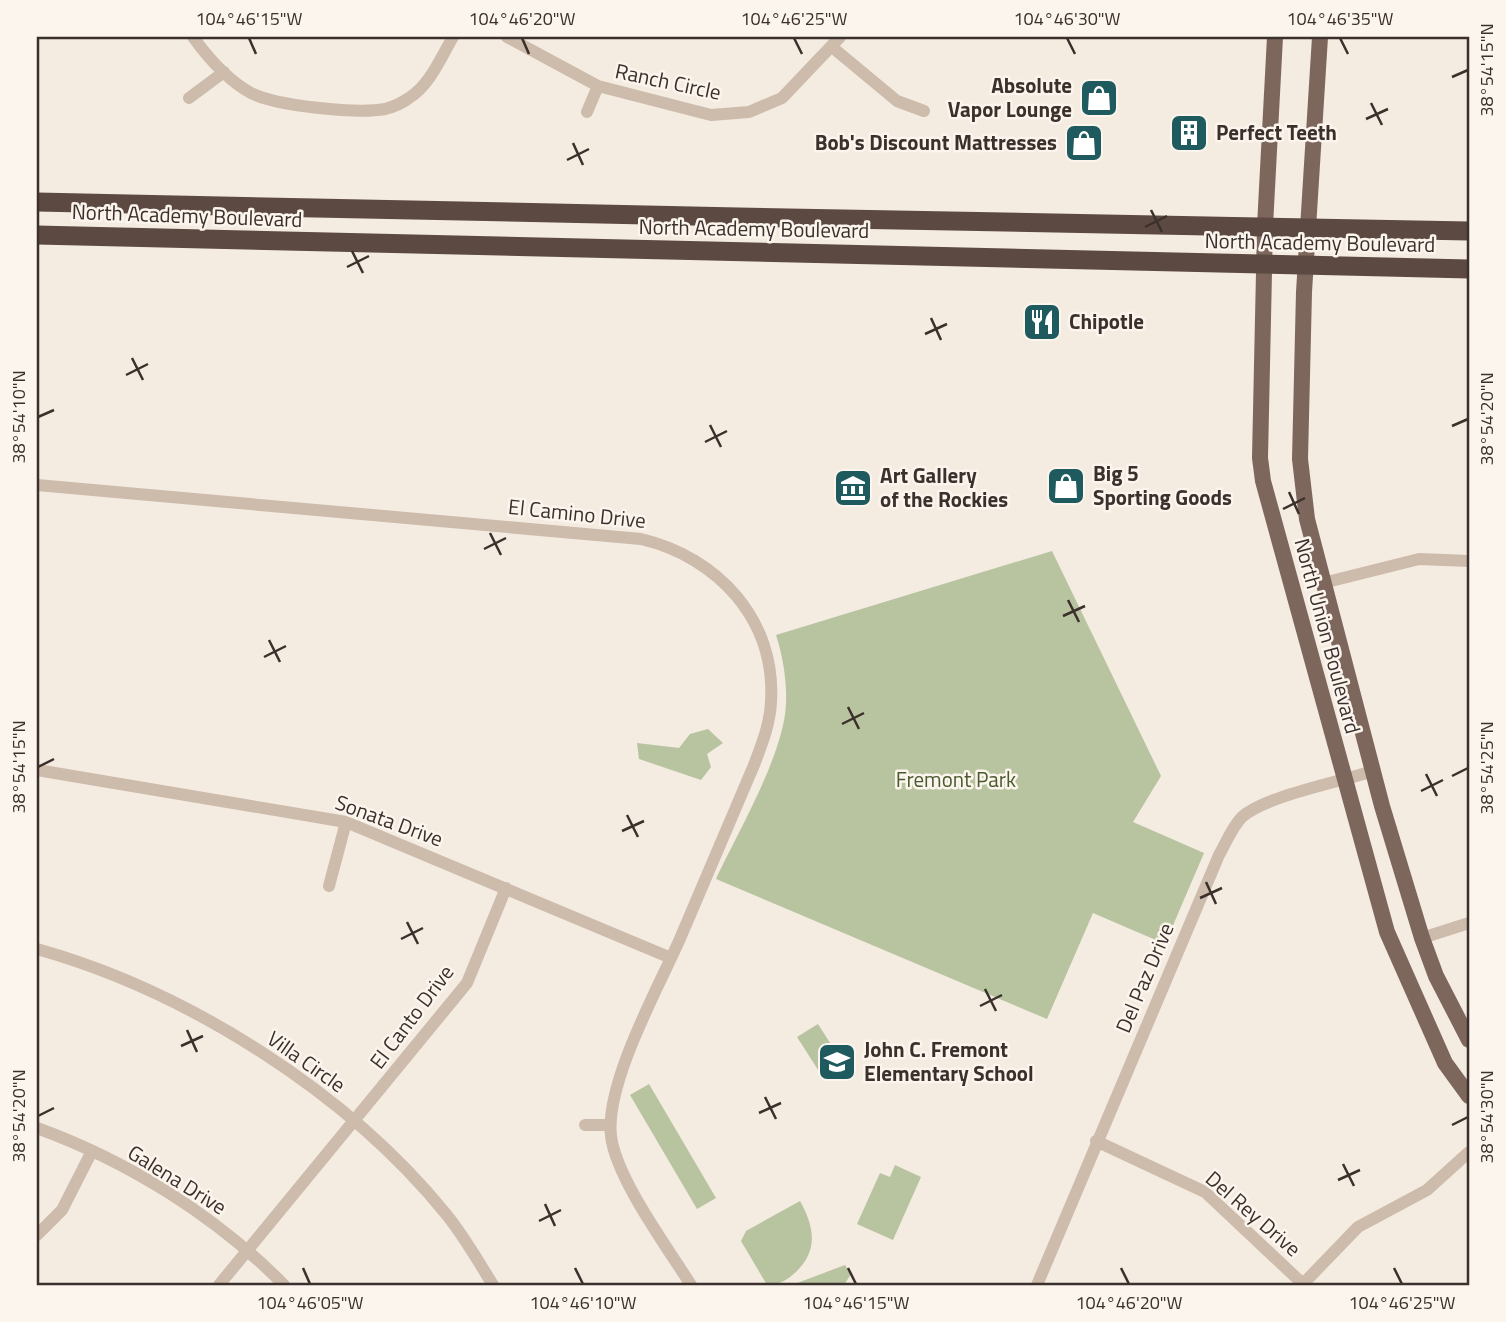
<svg xmlns="http://www.w3.org/2000/svg" width="1506" height="1322" font-family="'Titillium Web',sans-serif">
<style>
.green{fill:#b8c4a0}
.lines{fill:none;stroke-linecap:round;stroke-linejoin:round}
.minor{stroke:#cdbbac;stroke-width:12}
.major{stroke:#7d675c;stroke-width:16}
.highway{stroke:#5c4a42;stroke-width:19}
.ticks{fill:none;stroke:#3b302b;stroke-width:2.5}
.labels{text-anchor:middle;stroke-width:5;stroke-linejoin:round;paint-order:stroke}
.street-label{font-size:21px;fill:#3b302b;stroke:#fbf5ee}
.poi-label{font-size:21px;font-weight:bold;fill:#3b302b;stroke:#fbf5ee;text-anchor:start}
.park-label{font-size:21px;fill:#4a5a2e;stroke:#fbf5ee}
.neatline{fill:none;stroke:#3b302b;stroke-width:2.5}
.ticks-label{font-size:18px;text-anchor:middle;fill:#3b302b}
</style>
<rect width="100%" height="100%" fill="#f4ebe1"/>
<path class="green" d="M1052 551 1161 776 1133 822 1204 853 1165 944 1093 913 1047 1019 716 879C738 832 784 754 786 704 787 681 783 657 776 635Z
M708 729 723 743 707 754 711 767 701 780 639 759 637 743 679 748 690 734Z
M818 1024 841 1060 820 1073 797 1037Z
M649 1084 716 1198 697 1209 630 1095Z
M895 1165 921 1177 893 1240 857 1224 880 1173 890 1177Z
M800 1201C814 1226 819 1250 796 1272 787 1280 779 1285 767 1285L741 1241 746 1231Z
M845 1265 851 1274 844 1285H792Z"/>
<g class="lines">
<path class="minor" d="M193 37C209 59 227 80 251 93 276 106 357 114 385 109 393 107 402 103 409 98 430 85 441 57 453 37
M507 37 598 86 711 115 749 112 782 98 840 37
M832 47 897 101 924 111
M189 98 224 72
M587 112 598 86
M37 485 641 539C718 557 776 620 771 702 770 724 762 744 754 765 729 823 704 882 679 941 657 990 605 1084 611 1136 616 1178 667 1247 691 1285
M1323 583 1419 559 1469 561
M37 770 346 822 671 958
M329 886 346 822
M1422 938 1469 923
M37 949C187 991 347 1092 446 1214 464 1236 478 1261 493 1285
M585 1125H610
M37 1128C128 1161 216 1216 284 1285
M1096 1141 1205 1192 1304 1285
M37 1235 62 1210 92 1151
M219 1285 467 983 506 888
M1037 1285 1219 855C1226 843 1232 827 1242 817 1265 796 1340 782 1373 771
M1302 1285 1358 1227 1427 1190 1469 1152"/>
<path class="major" d="M1275 37 1265 226 1260 458 1263 481 1387 932 1445 1063 1469 1096
M1320 37 1304 292 1300 459 1307 519 1382 806 1422 938 1436 976 1469 1040"/>
<path class="highway" d="M37 202C514 213 992 222 1469 231
M37 235 1469 269"/>
</g>
<path class="ticks" d="M249 38 256 54M522 38 529 54M794 38 802 54M1067 38 1075 54M1340 38 1348 54M1452 77 1468 70M1371 103 1382 125M1366 119 1388 109M573 143 583 165M567 160 589 149M1151 210 1162 232M1145 227 1167 216M352 251 363 273M347 267 369 256M931 318 941 340M925 334 947 324M132 358 143 380M126 375 148 364M38 417 54 410M710 425 721 447M1452 426 1468 419M705 442 727 431M1289 492 1299 514M1283 509 1305 498M490 533 501 555M484 549 506 538M1068 600 1079 622M1063 616 1085 606M269 640 280 662M264 657 286 646M848 707 859 729M842 724 864 713M38 767 54 759M1426 774 1437 796M1452 776 1468 768M1421 791 1443 780M627 815 638 837M622 831 644 821M1206 882 1216 904M1200 898 1222 888M407 922 418 944M401 939 423 928M985 989 996 1011M980 1006 1002 995M187 1030 197 1052M181 1046 203 1036M765 1097 776 1119M759 1113 781 1103M38 1116 54 1108M1452 1125 1468 1117M1343 1164 1354 1186M1338 1180 1360 1170M545 1204 555 1226M539 1221 561 1210M303 1268 310 1284M575 1268 583 1284M848 1268 856 1284M1121 1268 1129 1284M1394 1268 1402 1284"/>
<defs>
<symbol id="shop-square" viewBox="-11 -11 22 22"><rect x="-9" y="-9" width="18" height="18" rx="4" fill="#1f5a5e" stroke="#fbf5ee"/><path d="M-5-2.5h2.3a2.7 3.5 0 0 1 5.4 0H5L5.5 6h-11ZM-1.5-2.5h3a1.5 2.3 0 0 0-3 0Z" fill="#fff"/></symbol>
<symbol id="building-square" viewBox="-11 -11 22 22"><rect x="-9" y="-9" width="18" height="18" rx="4" fill="#1f5a5e" stroke="#fbf5ee"/><path d="M-4-6H4V6H1V3H-1V6H-4ZM-2.5-4.3h1.7v1.8h-1.7ZM.8-4.3h1.7v1.8H.8ZM-2.5-1h1.7V.8h-1.7ZM.8-1h1.7V.8H.8Z" fill="#fff"/></symbol>
<symbol id="restaurant-square" viewBox="-11 -11 22 22"><rect x="-9" y="-9" width="18" height="18" rx="4" fill="#1f5a5e" stroke="#fbf5ee"/><path d="M-5-6h1v4h1v-4h1v4h1v-4h1v5L-1.5 .5V6h-2V.5L-5-1ZM5-6V6H3V1.5H1.5Q1.5-4 5-6Z" fill="#fff"/></symbol>
<symbol id="museum-square" viewBox="-11 -11 22 22"><rect x="-9" y="-9" width="18" height="18" rx="4" fill="#1f5a5e" stroke="#fbf5ee"/><path d="M0-6L6-3V-2H-6V-3ZM-5-1h2V3h-2ZM-1-1h2V3h-2ZM3-1h2V3H3ZM-6 4H6V6H-6Z" fill="#fff"/></symbol>
<symbol id="school-square" viewBox="-11 -11 22 22"><rect x="-9" y="-9" width="18" height="18" rx="4" fill="#1f5a5e" stroke="#fbf5ee"/><path d="M0-5L7-2L0 1L-7-2ZM-4 1L0 2.5L4 1V4Q0 6-4 4Z" fill="#fff"/></symbol>
</defs>
<g fill-rule="evenodd">
<use href="#shop-square" x="1077" y="76" width="44" height="44"/>
<use href="#building-square" x="1167" y="111" width="44" height="44"/>
<use href="#shop-square" x="1062" y="121" width="44" height="44"/>
<use href="#restaurant-square" x="1020" y="300" width="44" height="44"/>
<use href="#shop-square" x="1044" y="464" width="44" height="44"/>
<use href="#museum-square" x="831" y="466" width="44" height="44"/>
<use href="#school-square" x="815" y="1040" width="44" height="44"/>
</g>
<g class="labels">
<g class="street-label">
<text transform="translate(668 82) rotate(12)" y="7">Ranch Circle</text>
<text transform="translate(187 216) rotate(2)" y="7">North Academy Boulevard</text>
<text transform="translate(754 229) rotate(1)" y="7">North Academy Boulevard</text>
<text transform="translate(1320 243) rotate(1)" y="7">North Academy Boulevard</text>
<text transform="translate(577 514) rotate(6)" y="7">El Camino Drive</text>
<text transform="translate(1327 636) rotate(75)" y="7">North Union Boulevard</text>
<text transform="translate(389 821) rotate(20)" y="7">Sonata Drive</text>
<text transform="translate(1145 978) rotate(-67)" y="7">Del Paz Drive</text>
<text transform="translate(412 1017) rotate(-53)" y="7">El Canto Drive</text>
<text transform="translate(306 1062) rotate(35)" y="7">Villa Circle</text>
<text transform="translate(177 1180) rotate(32)" y="7">Galena Drive</text>
<text transform="translate(1253 1214) rotate(41)" y="7">Del Rey Drive</text>
</g>
<g class="poi-label">
<text x="1072" y="93" text-anchor="end">Absolute<tspan x="1072" dy="24">Vapor Lounge</tspan></text>
<text x="1216" y="140">Perfect Teeth</text>
<text x="1057" y="150" text-anchor="end">Bob's Discount Mattresses</text>
<text x="1069" y="329">Chipotle</text>
<text x="1093" y="481">Big 5<tspan x="1093" dy="24">Sporting Goods</tspan></text>
<text x="880" y="483">Art Gallery<tspan x="880" dy="24">of the Rockies</tspan></text>
<text x="864" y="1057">John C. Fremont<tspan x="864" dy="24">Elementary School</tspan></text>
</g>
<g class="park-label">
<text x="956" y="787">Fremont Park</text>
</g>
</g>
<rect width="1506" height="1322" fill="none" stroke="#fbf5ee" stroke-width="77"/>
<rect x="38" y="38" width="1430" height="1246" class="neatline"/>
<g class="ticks-label">
<text x="249" y="25">104°46'15"W</text>
<text x="522" y="25">104°46'20"W</text>
<text x="794" y="25">104°46'25"W</text>
<text x="1067" y="25">104°46'30"W</text>
<text x="1340" y="25">104°46'35"W</text>
<text transform="translate(1487 70) rotate(-90)" y="6">38°54'15"N</text>
<text transform="translate(19 417) rotate(-90)" y="6">38°54'10"N</text>
<text transform="translate(1487 419) rotate(-90)" y="6">38°54'20"N</text>
<text transform="translate(19 767) rotate(-90)" y="6">38°54'15"N</text>
<text transform="translate(1487 768) rotate(-90)" y="6">38°54'25"N</text>
<text transform="translate(19 1116) rotate(-90)" y="6">38°54'20"N</text>
<text transform="translate(1487 1117) rotate(-90)" y="6">38°54'30"N</text>
<text x="310" y="1309">104°46'05"W</text>
<text x="583" y="1309">104°46'10"W</text>
<text x="856" y="1309">104°46'15"W</text>
<text x="1129" y="1309">104°46'20"W</text>
<text x="1402" y="1309">104°46'25"W</text>
</g>
</svg>
